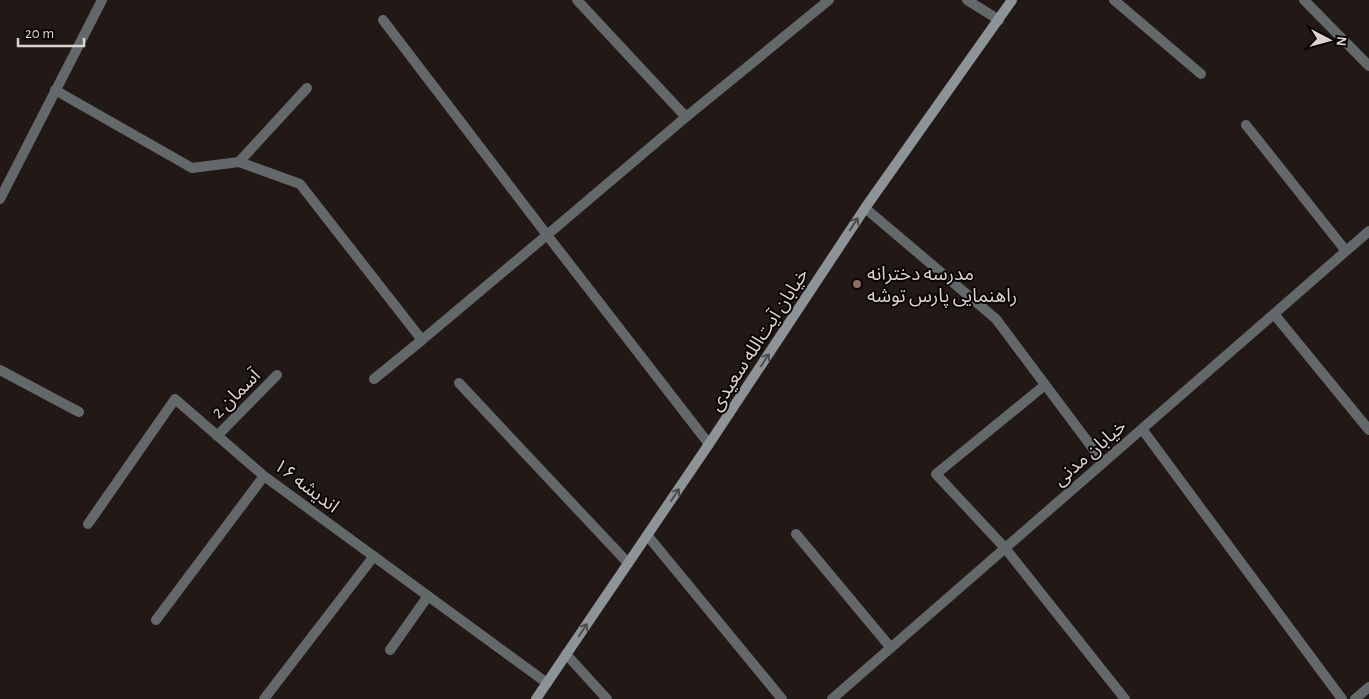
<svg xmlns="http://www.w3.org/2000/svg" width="1369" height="699" font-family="'Alegreya Sans','Noto Sans Arabic',sans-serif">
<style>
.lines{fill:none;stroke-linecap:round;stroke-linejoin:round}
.minor{stroke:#63686a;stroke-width:10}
.tertiary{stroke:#63686a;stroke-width:10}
.secondary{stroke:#8c9498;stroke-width:10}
.oneway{stroke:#4a4c4e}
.education-dot{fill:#8d6e63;stroke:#090504;stroke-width:2}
.labels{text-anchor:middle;stroke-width:4;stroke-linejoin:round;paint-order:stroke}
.poi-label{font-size:19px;fill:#dad3d1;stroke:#090504;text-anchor:start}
.street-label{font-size:19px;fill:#dad3d1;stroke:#090504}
</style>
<rect width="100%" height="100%" fill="#221916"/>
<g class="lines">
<path class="minor" d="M577 0 686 117
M967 0 999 20
M1114 0 1201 74
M1304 0 1369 66
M383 20 547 235 686 117 829 0
M55 90 192 168 239 162 300 184 422 340 547 235 709 444
M1246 125 1346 251
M239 162 307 88
M865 208 996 319 1103 462
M1274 314 1369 430
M0 370 79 412
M374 379 422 340
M459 383 628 563
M1045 385 936 474 1005 548 1125 699
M1142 429 1342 699
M217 436 277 375
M88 524 175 399 264 476 547 683
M796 534 891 648
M647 535 782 699
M156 620 264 476
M390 650 428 596
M566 654 607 699
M264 699 374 556
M832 699 1369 231
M1355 699 1369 687"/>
<path class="tertiary" d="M0 199 102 0"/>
<path class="secondary" d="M536 699 709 444 865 208 1012 0"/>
</g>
<defs><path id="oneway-shaft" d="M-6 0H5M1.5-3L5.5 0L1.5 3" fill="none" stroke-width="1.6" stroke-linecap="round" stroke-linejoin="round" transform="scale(1.25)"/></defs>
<g class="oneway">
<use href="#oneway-shaft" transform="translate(854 224) rotate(-57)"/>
<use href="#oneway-shaft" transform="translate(765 360) rotate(-57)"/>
<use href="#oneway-shaft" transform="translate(675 495) rotate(-56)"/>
<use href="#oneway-shaft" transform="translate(583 630) rotate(-56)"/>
</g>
<circle class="education-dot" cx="857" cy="284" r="5"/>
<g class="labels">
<g class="poi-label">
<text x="867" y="280">مدرسه دخترانه<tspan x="867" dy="22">راهنمایی پارس توشه</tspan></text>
</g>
<g class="street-label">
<text transform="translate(758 339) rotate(-57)" y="7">خیابان آیت‌الله سعیدی</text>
<text transform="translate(235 393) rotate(-45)" y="7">آسمان 2</text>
<text transform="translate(1089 452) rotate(-41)" y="7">خیابان مدنی</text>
<text transform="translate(307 485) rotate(37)" y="7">اندیشه ۱۶</text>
</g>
</g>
<g transform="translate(1329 40) rotate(96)" stroke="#090504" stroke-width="4" paint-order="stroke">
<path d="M0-4L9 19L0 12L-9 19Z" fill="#dad3d1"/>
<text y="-8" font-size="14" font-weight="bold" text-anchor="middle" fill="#dad3d1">N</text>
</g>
<path d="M18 38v8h66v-8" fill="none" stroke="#dad3d1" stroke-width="2.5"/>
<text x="25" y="38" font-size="15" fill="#dad3d1" stroke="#090504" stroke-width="4" paint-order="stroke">20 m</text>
</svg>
